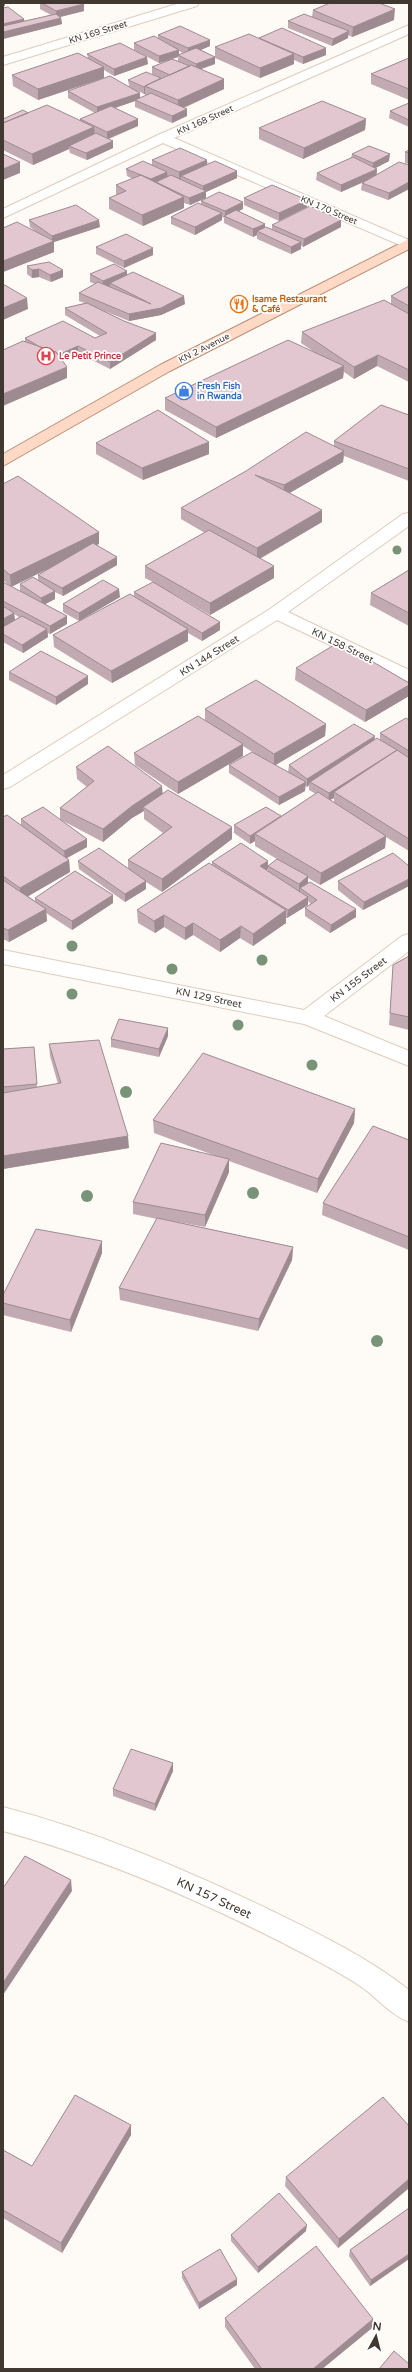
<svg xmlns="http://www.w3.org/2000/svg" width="412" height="2372" font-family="'Varela Round',sans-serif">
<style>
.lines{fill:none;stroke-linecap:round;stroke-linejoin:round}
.minor-casing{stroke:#e1ccba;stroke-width:2}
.major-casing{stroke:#bc9078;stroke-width:2}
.minor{fill:#fff;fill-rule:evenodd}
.major{fill:#fed9c5;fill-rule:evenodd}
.tree{fill:#799378}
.wall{fill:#c2aab3;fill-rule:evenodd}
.shaded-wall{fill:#9e8b92}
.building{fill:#e2c6d0;stroke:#9e8b92}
.labels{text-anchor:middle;stroke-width:3.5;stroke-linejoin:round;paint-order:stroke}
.far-street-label{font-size:9px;fill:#413831;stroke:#fff}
.far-food-label{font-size:9px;font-weight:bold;fill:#c56008;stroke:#fff;text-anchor:start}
.far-health-label{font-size:9px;font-weight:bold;fill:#be3a42;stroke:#fff;text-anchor:start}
.far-shop-label{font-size:9px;font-weight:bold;fill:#366cbe;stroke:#fff;text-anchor:start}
.street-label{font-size:10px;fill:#413831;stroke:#fff}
.near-street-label{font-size:12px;fill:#413831;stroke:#fff}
</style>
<rect width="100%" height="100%" fill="#fefaf6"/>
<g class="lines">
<defs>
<path id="minor" d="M180 3H199L197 6 3 65V57Z
M409 25V34L174 138 409 240V249L163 143 3 218V209L158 135Z
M409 513V526L288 612 409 670V682L277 620 10 787 3 789V775L270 609 403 514Z
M409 934V951L324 1016 409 1051V1066L304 1024 3 964V950L304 1010 402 936Z
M3 1807C95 1831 182 1868 268 1909 317 1933 366 1956 409 1990V2022C391 2015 378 1999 363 1988 346 1976 326 1966 308 1956 211 1905 109 1860 3 1831Z"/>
<path id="major" d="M409 239V249L170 371 3 466V454L160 365Z"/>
</defs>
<use href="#minor" class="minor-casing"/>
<use href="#major" class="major-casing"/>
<use href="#minor" class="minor"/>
<use href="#major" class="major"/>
</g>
<g class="tree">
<circle cx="397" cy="550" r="4.5"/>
<circle cx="72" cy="946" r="5.5"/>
<circle cx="262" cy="960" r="5.5"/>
<circle cx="172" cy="969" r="5.5"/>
<circle cx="72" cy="994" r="5.5"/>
<circle cx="238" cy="1025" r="5.5"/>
<circle cx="312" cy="1065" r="5.5"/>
<circle cx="126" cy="1092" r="6"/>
<circle cx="253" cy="1193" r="6"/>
<circle cx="87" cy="1196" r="6"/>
<circle cx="377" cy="1341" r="6"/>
</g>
<path class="wall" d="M40 3H82L84 4V11L60 17 61 18 62 24 3 39 24 21 51 15 40 9Z
M313 10 394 20 352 37 348 35V38L332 46 288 28V21L312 17Z
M158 35 210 46 201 50 215 57V64L200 69 224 79V89L184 108 187 109V116L172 123 135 107V101L115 108 138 119V126L109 139 113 141V148L87 160 70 153 69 149 33 165 3 150V119L28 113 80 121V119L95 113 68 98V91L129 86 128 80 161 78 152 74V67L168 60 159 63 134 50V43L158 39ZM179 51 183 53 179 55ZM178 57V61L172 59ZM138 91 144 94H145V96L140 98V93Z
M259 38 326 55 303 64 294 60V64L260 78 215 58V47Z
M87 54 148 64 114 76 104 70V78L38 100 13 86 12 75 88 58Z
M409 58V100L371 84V74Z
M409 103V127L389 118 390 111Z
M366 119 365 130 303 159 259 139V128Z
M409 150V164L405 163V152Z
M352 154 389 161 375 168 377 169V174L409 165V189L388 200 361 190 362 183 341 192 316 180 317 173 351 158Z
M152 160 207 164 237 171V178L206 192V198L190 205 184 203V208L143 226 109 209V198L116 195V185L133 179 127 176 126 169 152 165Z
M244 198 307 207 279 221 244 205Z
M201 201 243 209 238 211 265 224V228L272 229V225L341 227 303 247 301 245V249L291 254 257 239V235L253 237 224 223V218L222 217V220L195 235 171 224V217L201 204Z
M29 220 100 227 54 242V252L3 272V228L39 234 30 227Z
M96 247 153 255 124 268 96 254Z
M27 266 63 270V277L51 282 39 277 32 278 27 274Z
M90 274 127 275 185 304 161 315 129 321 97 308 124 321 156 333V340L110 369 78 353 62 361 67 378 25 342V338H95L100 336 65 315V308L85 303 79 301V293L95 284 90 282Z
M409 286V382L377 366 354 379 344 372 343 378 216 438 165 410V398L314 352 301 343 302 332 391 304V296Z
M409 415V481L344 456 343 462 289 493 322 522 260 559 274 578 210 615 172 593 220 630 202 641 188 633V641L112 683 54 647 53 635 134 596V592L153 582 145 578V566L205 533 181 519V508L334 446V441Z
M96 443 209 454 143 480 96 454Z
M3 484 99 532V544L96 545 117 557V565L63 596 55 592V599L44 604 67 616V624L50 634 48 633V637L23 653 3 642V582L10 586 3 580ZM49 568 38 575V581L20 584V592L11 587ZM14 614 19 617 15 620Z
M409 570V626L370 605 371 593Z
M120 597 79 621 63 612V604Z
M296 668 409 683V696L365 722 295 680Z
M9 672 88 676V684L56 705 9 680Z
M205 709 326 724 325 736 275 765 288 773 289 765 375 740H380V733L409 720V851L386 837 385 848 320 885 308 878V883L356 917 330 933 305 916V908L311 904 308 901V905L287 918H286V923L253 946 240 938 220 952 193 935 185 940 164 927 155 933 138 923 137 910 212 864V862L268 869 266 870 268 871V866L277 859 255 846V841L250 844 234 833V825L281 816 316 794 309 790V785L307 787 305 786V791L279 805 229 773V765L254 753 243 746V756L178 794 135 765 134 753 205 720ZM334 798V802L330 800Z
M76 767 163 793 232 839 162 892 146 882V889L125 902 79 869 78 861 128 868V860L163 833 144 819V811L132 818 103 842 61 820 87 839V847L67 858 69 860 70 872 28 896 35 901V898L113 895V903L72 930 46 913 47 921 9 942 3 939V817L21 825V819L60 820V808L87 787 77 779Z
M409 866V886L363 910 338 890V881Z
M409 956V1030L389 1025 393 965Z
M168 1036 159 1057 111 1047V1039Z
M49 1044 129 1148 3 1169V1049L34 1047 37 1087 58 1084 50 1056Z
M355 1109 354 1123 317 1193 229 1161V1172L205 1227 167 1220 293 1247 292 1260 258 1331 120 1300 119 1288 157 1219 133 1214V1202L216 1156 154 1133 153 1120Z
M409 1140V1250L322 1215 323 1203Z
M102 1241V1253L71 1332 3 1315V1295Z
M173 1763V1771L155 1811 113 1796V1789Z
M131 2125V2135L62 2253 3 2218V2150L32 2166Z
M409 2126V2188L338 2248 285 2186 286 2177Z
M409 2208V2259L370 2286 349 2256 350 2250Z
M306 2231 258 2273 231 2241V2235Z
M182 2272 237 2285 199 2309 182 2278Z
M225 2318 372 2328 322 2369H255L225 2327Z"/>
<path class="shaded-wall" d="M3 3H5V6H3Z
M84 4V11L56 18V11Z
M395 9 394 20 352 37 353 27Z
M61 18 62 24 3 39V32Z
M24 19 25 25 3 31V24Z
M349 31 348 38 332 46 333 39Z
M210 40V46L188 55V48Z
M326 48V55L303 64V57Z
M179 50V55H178V57L159 63V56Z
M294 54V64L260 78V68Z
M147 57 148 64 114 76V69Z
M215 57V64L196 71V64Z
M104 67V78L38 100V89Z
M224 79V89L178 110V100Z
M144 87H145V94H144Z
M140 93V100H135V101L97 114V107Z
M187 109V116L172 123V116Z
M138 119V126L107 139V132Z
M366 119 365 130 303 159 304 148Z
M94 127 95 138 69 146V149L33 165 32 154Z
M113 141V148L87 160 86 153Z
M390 154 389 161 372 170 373 163Z
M207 160V167L181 176V179L179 180V172Z
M20 162V173L3 180V169Z
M377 169 376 176 341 192V185Z
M237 171V178L206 192V198L190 205 189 198 203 192V186Z
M167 172 168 179 156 182 151 187V179Z
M409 182V189L388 200 389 193Z
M184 197V208L143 226 142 215Z
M307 200V207L279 221V213Z
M243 202V209L227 217 225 216V211Z
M222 213V220L195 235V227Z
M99 220 100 227 54 242V252L3 272V261L52 241V236Z
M341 220V227L303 247 304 239Z
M265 224V231H257V235L253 237V229Z
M301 242V249L291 254V247Z
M153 248V255L124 268V261Z
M39 269V277L32 278V270Z
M63 270V277L51 282 50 275Z
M127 271V278L110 283V286L103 289V281Z
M184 296 185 304 161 315 129 321V314Z
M27 298 28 309 3 320V308Z
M156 333V340L110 369V362Z
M78 346V353L57 364 56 356Z
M378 355 377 366 354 379V367Z
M344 366 343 378 216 438V427Z
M67 367V378L3 406V394Z
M209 442V454L143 480 142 468Z
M344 451 343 462 283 497 284 485Z
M322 510V522L257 560V548Z
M99 532V544L11 587 10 575Z
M117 557V565L63 596 62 588Z
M274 566V578L210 615V603Z
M119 589 120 597 79 621V613Z
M55 591V599L42 606 41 598Z
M14 613 15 620 3 627V619Z
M67 616V624L50 634V626Z
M220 622V630L202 641V633Z
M47 629 48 637 23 653 22 645Z
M188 629V641L112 683 111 671Z
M88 676V684L56 705V697Z
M409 685V696L365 722 366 710Z
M326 724 325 736 274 766V754Z
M375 736 374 744 310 782 309 785 307 787V779Z
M243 744V756L178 794V782Z
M397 750 396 758 334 792V798L328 801 329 793Z
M306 782 305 791 279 805V797Z
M162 786 163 798 143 807 144 811 132 818 103 842V829L132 806Z
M232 827V839L162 892V879Z
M255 834V841L250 844V836Z
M386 836 385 848 320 885 321 873Z
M87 839V847L65 859 64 851Z
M69 860 70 872 20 901V888Z
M268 861V869L260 874V866Z
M308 876V885L300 888V891L299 892V884Z
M409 879V886L363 910 364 902Z
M146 881V889L125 902V894Z
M113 895V903L72 930V921Z
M308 897V905L287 918 288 910Z
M46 909 47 921 9 942 8 930Z
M356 909V917L330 933 331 925Z
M286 910V923L253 946V934Z
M164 915V927L155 933 154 921Z
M193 923V935L185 940V928Z
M241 926 240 938 220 952V940Z
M168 1028V1036L159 1057V1049Z
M355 1109 354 1123 317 1193 318 1179Z
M128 1136 129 1148 3 1169V1156Z
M229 1159V1172L205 1227V1215Z
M102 1241V1253L71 1332 70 1320Z
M293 1247 292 1260 258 1331 259 1319Z
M173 1763V1771L155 1811V1804Z
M71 1880 72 1891 3 1995V1983Z
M131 2125V2135L62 2253 61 2243Z
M409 2179V2188L338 2248 339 2239Z
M307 2225 306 2231 258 2273V2267Z
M409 2254V2259L370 2286 371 2280Z
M237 2279V2285L199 2309V2303Z
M373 2319 372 2328 322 2369H313Z"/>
<path class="building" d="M42 3H82L84 4 56 11Z
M330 3H379L395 9 353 27 313 10Z
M8 7 24 19 3 24V8Z
M56 14 61 18 3 32V26Z
M304 14 349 31 333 39 288 21Z
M180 26 210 40 188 48 158 35Z
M282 28 326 48 303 57 259 38Z
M249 34 294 54 260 68 215 47Z
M154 36 179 50 159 56 134 43Z
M120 43 147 57 114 69 87 54Z
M196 48 215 57 196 64 178 55Z
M78 53 104 67 38 89 12 75Z
M409 58V89L371 74Z
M172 59 190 66 170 75 152 67Z
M191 65 224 79 178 100 145 86Z
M146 72 161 78 145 86 144 87 128 80Z
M110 76 140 93 97 107 68 91Z
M151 93 187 109 172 116 135 100Z
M322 101 366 119 304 148 259 128Z
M409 103V120L390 111Z
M47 105 94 127 32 154 3 140V123Z
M111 106 138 119 107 132 80 119Z
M23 110 28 113 3 123V119Z
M96 133 113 141 86 153 69 146Z
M369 146 390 154 373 163 352 154Z
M180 148 207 160 179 172 152 160Z
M409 150V153L405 152Z
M3 154 20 162 3 169Z
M353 157 377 169 341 185 317 173Z
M143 161 167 172 151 179 126 169Z
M215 161 237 171 203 186 181 176Z
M399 162 409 165V182L389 193 362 183Z
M141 175 184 197 142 215 109 198 126 191 116 185Z
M171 175 206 191 189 198 156 182Z
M272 185 307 200 279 213 244 198Z
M219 192 243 202 225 211 201 201Z
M198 203 222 213 195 227 171 217Z
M76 205 99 220 52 236 29 220Z
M310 206 341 220 304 239 272 225Z
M236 210 265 224 253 229 224 216Z
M17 222 54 241 3 261V228Z
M266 227 301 242 291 247 257 231Z
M126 234 153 248 124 261 96 247Z
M49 262 63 270 50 275 39 269 32 270 27 266Z
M114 264 127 271 103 281 90 274Z
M133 272 184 296 161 308 129 314 79 293 98 282 151 304 110 283Z
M3 284 27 298 3 308Z
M409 286V306L391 296Z
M384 300 409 314V370L378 355 354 367 302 332Z
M87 303 124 321 156 333 110 362 78 346 58 355 56 352 40 347 25 338 63 321 95 338 107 333 65 308Z
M288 340 344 366 216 427 165 398Z
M23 341 56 352 67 367 3 394V350Z
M381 405 409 415V469L334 441Z
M158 410 209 442 142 468 96 443Z
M306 432 344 451 284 485 255 475 322 510 257 548 181 508 246 471Z
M18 476 99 532 10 575 3 569V484Z
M209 530 274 566 210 603 145 566Z
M93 543 117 557 62 588 38 575Z
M409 570V613L371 593Z
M33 577 55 591 41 598 20 584Z
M103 580 119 589 79 613 63 604Z
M3 582 67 616 50 626 3 601Z
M153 582 220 622 202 633 134 592Z
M130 594 188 629 111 671 53 635Z
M3 606 14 613 3 619Z
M22 616 47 629 22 645 3 634V627Z
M339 642 409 683V685L366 710 296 668Z
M41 651 88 676 56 697 9 672Z
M256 680 326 724 274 754 205 709Z
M198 716 243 744 178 782 134 753Z
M406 718 409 720V751L380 733Z
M354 724 375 736 307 779 289 765Z
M377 738 397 750 329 793 310 782Z
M108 746 162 786 132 806 103 829 60 808 94 781 76 767Z
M397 750 409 758V839L334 792Z
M252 752 306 782 279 797 229 765Z
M168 790 232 827 162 879 128 860 172 827 143 807Z
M318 792 386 836 321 873 255 834Z
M43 807 87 839 64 851 21 819Z
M266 807 281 816 250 836 234 825Z
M7 815 69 860 20 888 3 876V817Z
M241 843 268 861 260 866 308 897 288 910 212 862Z
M99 848 146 881 125 894 78 861Z
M393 853 409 866V879L364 902 338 881Z
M277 859 308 876 299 884 268 866Z
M209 863 286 910 253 934 241 926 220 940 193 923 185 928 164 915 154 921 137 910Z
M75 871 113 895 72 921 35 898Z
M3 880 46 909 8 930 3 928Z
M310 882 356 909 331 925 305 908 317 900 300 888Z
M409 956V1017L390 1013 393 965Z
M119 1019 168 1028 159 1049 111 1039Z
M99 1040 128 1136 3 1156V1093L61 1083 49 1044Z
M34 1047 37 1084 3 1087V1049Z
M203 1053 355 1109 318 1179 153 1120Z
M373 1126 409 1140V1237L323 1203Z
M161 1143 229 1159 205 1215 133 1202Z
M157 1218 293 1247 259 1319 119 1288Z
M36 1229 102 1241 70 1320 3 1303V1295Z
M131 1749 173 1763 155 1804 113 1789Z
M25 1856 71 1880 3 1983V1888Z
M75 2095 131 2125 61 2243 3 2210V2150L32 2166Z
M383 2097 409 2126V2179L339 2239 286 2177Z
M279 2193 307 2225 258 2267 231 2235Z
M409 2208V2254L371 2280 350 2250Z
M316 2246 373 2319 313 2369H262L225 2318Z
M220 2249 237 2279 199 2303 182 2272Z
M394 2351 409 2364V2369H379Z"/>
<defs>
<symbol id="restaurant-ring" viewBox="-11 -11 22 22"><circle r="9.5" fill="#fff" stroke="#e8710a" stroke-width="1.5"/><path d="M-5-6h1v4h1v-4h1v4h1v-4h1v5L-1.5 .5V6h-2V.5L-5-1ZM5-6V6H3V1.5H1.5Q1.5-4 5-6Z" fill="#e8710a"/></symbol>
<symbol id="hospital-ring" viewBox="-11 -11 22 22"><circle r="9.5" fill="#fff" stroke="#e0444e" stroke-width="1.5"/><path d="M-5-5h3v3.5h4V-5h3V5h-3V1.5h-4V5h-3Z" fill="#e0444e"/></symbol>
<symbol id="shop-ring" viewBox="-11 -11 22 22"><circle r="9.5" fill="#fff" stroke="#3f7fe0" stroke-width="1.5"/><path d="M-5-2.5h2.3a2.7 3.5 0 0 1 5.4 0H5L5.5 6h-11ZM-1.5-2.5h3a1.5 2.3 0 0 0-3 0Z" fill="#3f7fe0"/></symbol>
</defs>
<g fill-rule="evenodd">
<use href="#restaurant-ring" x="229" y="294" width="20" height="20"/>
<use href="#hospital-ring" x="36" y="346" width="20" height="20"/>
<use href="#shop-ring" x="174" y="381" width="20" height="20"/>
</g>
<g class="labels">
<g class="far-street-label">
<text transform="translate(98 32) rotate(-17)" y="3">KN 169 Street</text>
<text transform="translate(205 120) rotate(-24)" y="3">KN 168 Street</text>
<text transform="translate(329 210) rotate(23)" y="3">KN 170 Street</text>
<text transform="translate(204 348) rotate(-27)" y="3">KN 2 Avenue</text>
</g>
<g class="far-food-label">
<text x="252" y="302">Isame Restaurant<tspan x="252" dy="10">&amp; Café</tspan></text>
</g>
<g class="far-health-label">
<text x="59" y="359">Le Petit Prince</text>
</g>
<g class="far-shop-label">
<text x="197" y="389">Fresh Fish<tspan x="197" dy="10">in Rwanda</tspan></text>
</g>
<g class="street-label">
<text transform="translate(343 645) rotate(26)" y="4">KN 158 Street</text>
<text transform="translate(209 655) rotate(-32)" y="4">KN 144 Street</text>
<text transform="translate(358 979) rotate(-37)" y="4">KN 155 Street</text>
<text transform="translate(209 997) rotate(12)" y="4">KN 129 Street</text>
</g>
<g class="near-street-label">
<text transform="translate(214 1898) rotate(25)" y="4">KN 157 Street</text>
</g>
</g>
<rect width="412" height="2372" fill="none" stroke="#413831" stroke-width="8"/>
<g transform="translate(376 2336) rotate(7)" stroke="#ffffff" stroke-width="3" paint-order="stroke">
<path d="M0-3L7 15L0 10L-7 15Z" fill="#413831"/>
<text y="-6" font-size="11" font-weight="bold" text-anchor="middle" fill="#413831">N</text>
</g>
</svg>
